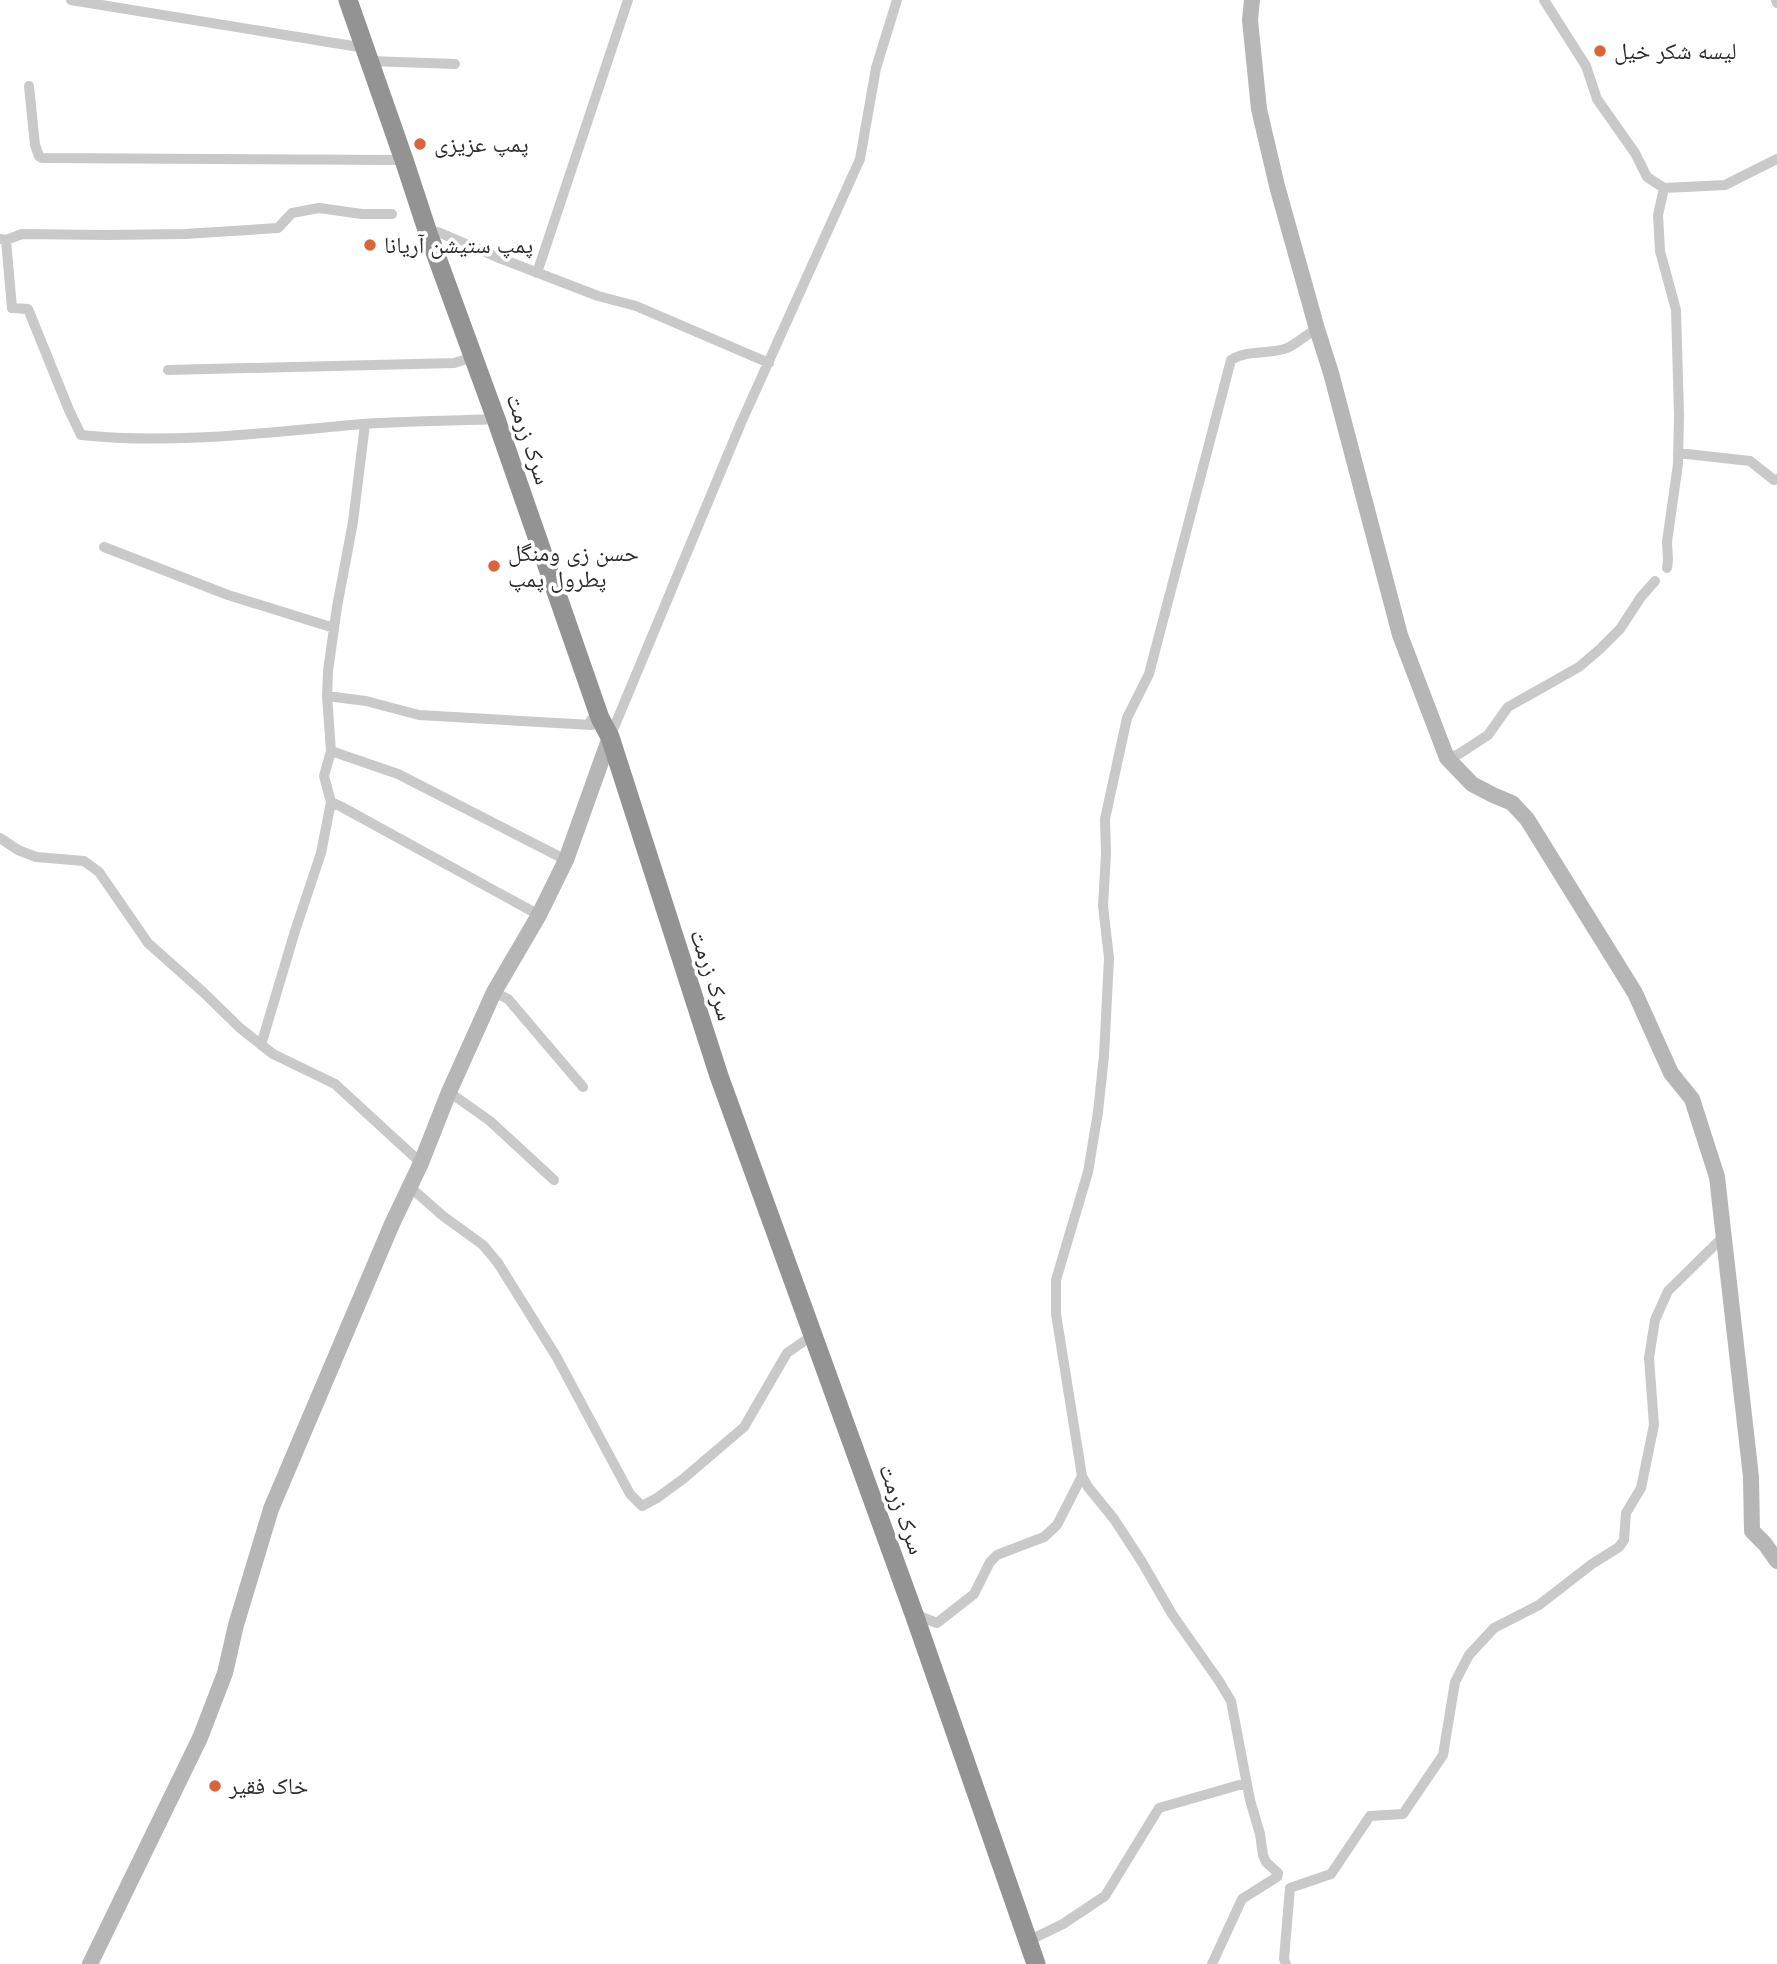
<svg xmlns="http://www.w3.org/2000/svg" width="1777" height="1964" font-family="'DM Sans','Noto Naskh Arabic',sans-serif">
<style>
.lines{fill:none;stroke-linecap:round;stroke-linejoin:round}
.street{stroke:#c9c9c9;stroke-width:10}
.secondary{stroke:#b6b6b6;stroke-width:16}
.highway{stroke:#939393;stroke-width:19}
.poi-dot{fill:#d96638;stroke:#fff;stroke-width:2.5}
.labels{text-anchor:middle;stroke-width:7;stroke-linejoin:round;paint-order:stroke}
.poi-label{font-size:23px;fill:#2c2c2c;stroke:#fff;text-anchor:start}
.street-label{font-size:23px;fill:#2c2c2c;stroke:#fff}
</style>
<rect width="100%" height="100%" fill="#fff"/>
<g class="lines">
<path class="street" d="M71 0 365 48
M1544 0 1586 66 1597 99 1635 153 1647 177 1664 188 1658 215 1660 251 1676 310 1679 415 1678 464 1667 542 1668 560 1667 568
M1776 0 1777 3
M369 61 455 64
M29 86 35 145 39 156 42 158 404 160
M1664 188 1725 185 1777 159
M428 233 438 232 499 258 598 296 636 306 769 363
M0 239 6 240 22 234 106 235 185 234 278 228 292 213 319 208 362 214H392
M6 240 12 308 28 309 69 410 81 435C175 445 270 432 363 424 407 421 452 421 496 419
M537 273 628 0
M168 370 454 363 474 357
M1678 453 1750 461 1774 480 1777 479
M104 547 228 595 334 628
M327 696 366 701 419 715 592 725 591 720 600 718
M610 737 741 423 860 159 876 68 897 0
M331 751 398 774 566 860
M1447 758 1459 754 1488 735 1508 707 1579 667 1600 649 1620 629 1641 597 1655 581
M331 802 340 806 539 915
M0 838 18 850 36 857 84 861 99 872 148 943 203 992 240 1028 273 1054 335 1084 421 1163
M494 992 508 999 583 1087
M261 1045 295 931 321 853 331 802 324 776 331 751 327 696 328 671 337 607 353 522 365 424
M449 1092 490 1121 554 1180
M410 1187 443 1216 483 1245 498 1263 556 1356 630 1494 642 1506 657 1498 683 1479 744 1427 787 1353 813 1335
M914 1614 937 1623 974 1594 990 1562 997 1555 1044 1537 1057 1525 1082 1476
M1290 1888 1331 1874 1370 1816 1403 1814 1443 1755 1455 1682 1469 1655 1494 1628 1539 1605 1592 1564 1619 1547 1624 1540 1626 1513 1641 1488 1654 1425 1649 1358 1655 1320 1668 1291 1723 1237
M1028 1941 1063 1924 1105 1896 1159 1808 1246 1783
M1212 1964 1242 1899 1277 1877 1278 1873 1266 1862 1263 1855 1260 1834 1250 1800 1231 1701 1219 1681 1172 1614 1142 1562 1114 1519 1088 1487 1082 1476 1056 1314V1280L1088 1172 1098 1112 1104 1056 1109 958 1103 906 1106 854 1105 819 1127 718 1149 674 1231 360C1247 349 1270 355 1287 348 1296 345 1306 334 1317 329
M1286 1964 1284 1959 1290 1888"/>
<path class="secondary" d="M1252 0 1250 20 1259 109 1277 186 1317 329 1331 373 1400 635 1447 758 1472 784 1493 795 1512 803 1527 819 1635 993 1671 1073 1692 1099 1717 1177 1751 1477 1752 1531 1765 1544 1777 1561
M90 1964 200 1738 225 1673 236 1625 271 1509 392 1224 421 1163 449 1092 494 992 539 915 566 860 610 737"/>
<path class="highway" d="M348 0 404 160 428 233 496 419 600 718 610 737 719 1076 914 1614 1036 1964"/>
</g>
<g class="poi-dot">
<circle cx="1600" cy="51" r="7"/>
<circle cx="420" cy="144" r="7"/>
<circle cx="370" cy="245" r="7"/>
<circle cx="494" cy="566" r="7"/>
<circle cx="215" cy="1786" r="7"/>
</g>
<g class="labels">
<g class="poi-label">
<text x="1614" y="59">لیسه شکر خیل</text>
<text x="434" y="152">پمپ عزیزی</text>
<text x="384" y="253">پمپ ستیشن آریانا</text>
<text x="508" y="561">حسن زی ومنگل<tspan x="508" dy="26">پطرول پمپ</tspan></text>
<text x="229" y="1794">خاک فقیر</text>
</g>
<g class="street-label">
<text transform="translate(529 439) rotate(71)" y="8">سرک زرمت</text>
<text transform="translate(712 975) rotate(72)" y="8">سرک زرمت</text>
<text transform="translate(902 1509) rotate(70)" y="8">سرک زرمت</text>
</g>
</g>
</svg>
